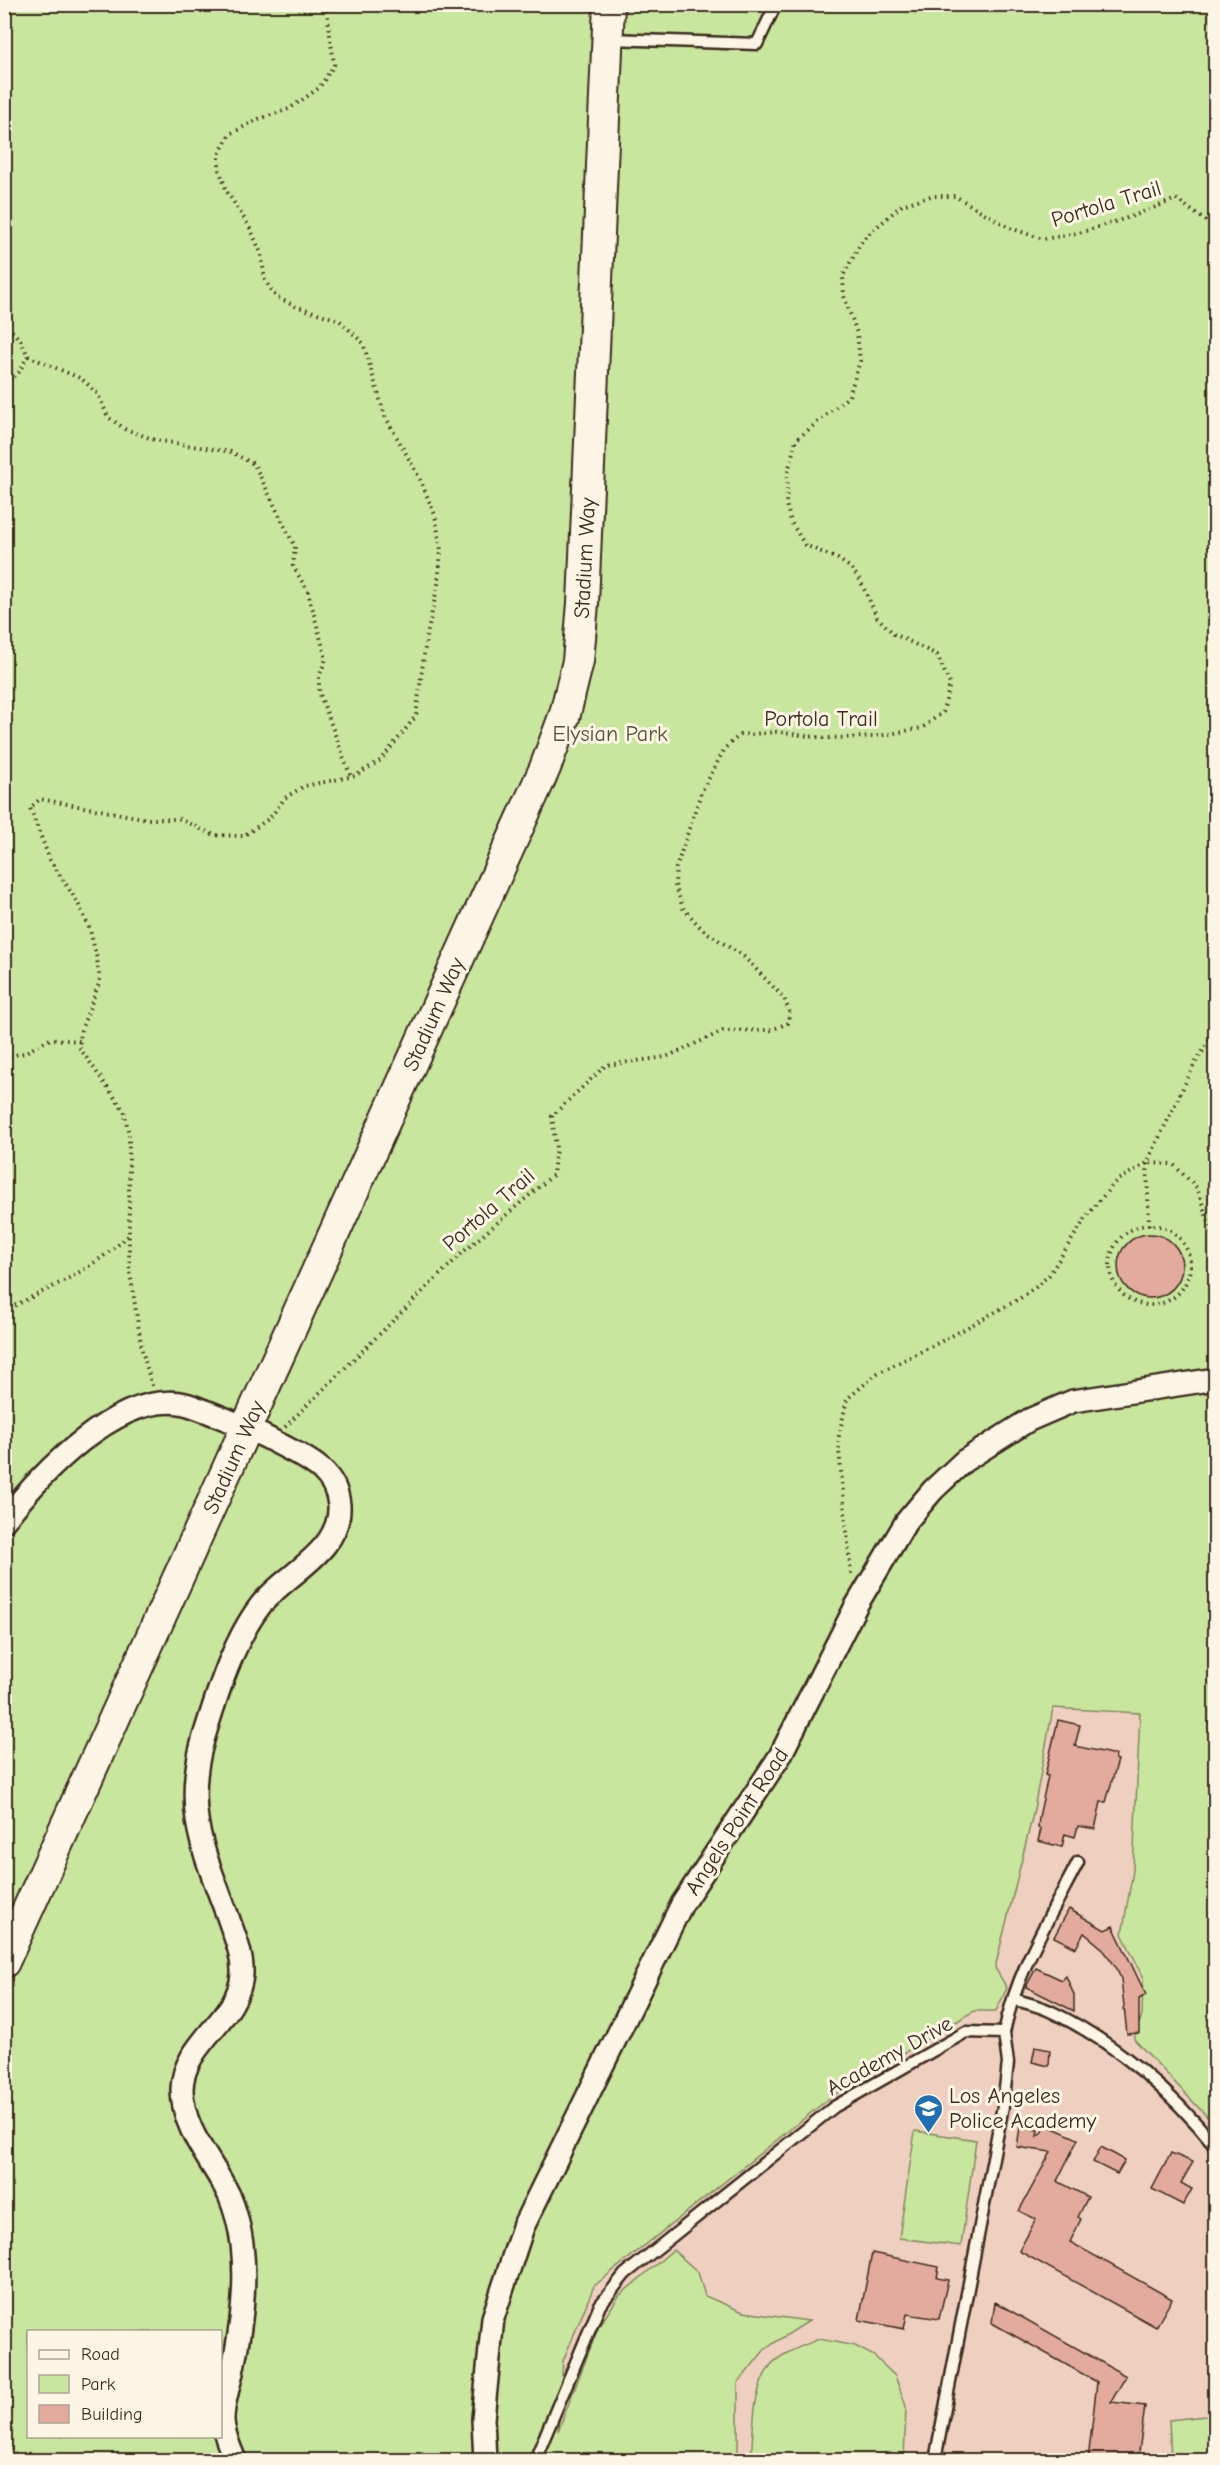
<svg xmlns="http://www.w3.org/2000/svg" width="1220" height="2465" font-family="'Comic Neue',sans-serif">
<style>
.built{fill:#efcfc0}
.green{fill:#c9e69e;stroke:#82885e;stroke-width:1.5;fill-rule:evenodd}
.building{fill:#e3ab9d;stroke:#3b2a1e;stroke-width:1.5}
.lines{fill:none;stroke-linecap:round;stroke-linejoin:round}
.service-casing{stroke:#3b2a1e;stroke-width:15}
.minor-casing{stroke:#3b2a1e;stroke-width:26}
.secondary-casing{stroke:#3b2a1e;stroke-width:34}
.path{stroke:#3b2a1e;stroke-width:4;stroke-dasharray:1.5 4.5;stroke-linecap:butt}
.service{stroke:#fcf5e5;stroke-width:10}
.minor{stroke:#fcf5e5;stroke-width:21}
.secondary{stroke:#fcf5e5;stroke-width:30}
.labels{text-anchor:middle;stroke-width:6;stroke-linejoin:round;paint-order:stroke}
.street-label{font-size:22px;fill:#3b2a1e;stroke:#fcf5e5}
.park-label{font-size:22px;fill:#575038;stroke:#fcf5e5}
.poi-label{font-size:22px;fill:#3b2a1e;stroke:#fcf5e5;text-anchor:start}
</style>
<rect width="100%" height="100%" fill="#f4dfcf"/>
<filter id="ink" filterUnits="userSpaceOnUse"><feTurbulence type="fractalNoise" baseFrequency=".0167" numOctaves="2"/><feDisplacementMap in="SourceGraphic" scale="12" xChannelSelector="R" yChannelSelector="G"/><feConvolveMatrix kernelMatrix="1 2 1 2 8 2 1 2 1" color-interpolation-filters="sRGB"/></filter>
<g filter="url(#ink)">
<path class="built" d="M1215 1501V2460H555L565 2331 714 1936Z"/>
<path class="green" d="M5 5H1215V2125L1134 2039 1142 2015 1143 1976 1122 1934 1133 1871 1140 1713 1053 1708 1033 1814 995 1968 1007 1988 996 2011H974L832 2096 594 2286 563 2361 558 2431 599 2326 619 2296 673 2250 698 2272 705 2296 743 2312 809 2321 766 2348 738 2383V2460H5ZM28 2332H220V2436H28Z
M915 2131 976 2140 961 2246 899 2238Z
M819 2339 855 2346 874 2356 895 2376 906 2406 904 2460H751C754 2430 751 2393 770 2366 779 2354 805 2345 819 2339Z
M1215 2415V2460H1171L1169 2420Z"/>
<path class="building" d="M1118 1266a32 32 0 1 1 64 0a32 32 0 1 1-64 0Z
M1058 1720 1080 1725 1075 1746 1116 1755 1115 1759 1118 1760 1106 1802H1101L1095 1829 1078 1826 1075 1837 1065 1834 1062 1847 1038 1841 1041 1829 1038 1828 1039 1817 1048 1776 1045 1775Z
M1069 1909 1105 1930 1113 1926 1146 1995 1139 1999V2033L1127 2034 1121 1979 1116 1967 1102 1948 1084 1933 1076 1948 1054 1937Z
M1036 1968 1062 1980 1066 1976 1074 1995V2011L1026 1987Z
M1035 2047 1050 2050 1049 2066 1032 2062Z
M1044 2124 1078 2139 1057 2181 1088 2197 1078 2217 1081 2219 1070 2242 1172 2299 1156 2327 1019 2251 1036 2219 1019 2211 1051 2152 1017 2147 1020 2127 1038 2130 1037 2136 1043 2131Z
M1101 2147 1125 2160 1117 2174 1093 2162Z
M1171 2153 1193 2162 1181 2183 1192 2189 1183 2205 1152 2189Z
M872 2253 939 2267 937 2278 948 2280 939 2319 907 2314 904 2329 859 2320Z
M995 2302 1126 2376 1111 2402 1145 2406 1138 2460H1088L1097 2382 992 2323Z"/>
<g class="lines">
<defs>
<path id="service" d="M610 39 757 44 776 4
M1013 1999C1026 2003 1040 2006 1052 2012 1115 2042 1173 2093 1216 2147
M1004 2033C1016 1972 1050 1917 1078 1862
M535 2460 600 2305 625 2274 834 2107 966 2032 1004 2033 1008 2063 1003 2106 935 2460"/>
<path id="minor" d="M4 1521C40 1475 115 1394 180 1403 189 1404 199 1409 208 1412 234 1422 257 1432 281 1445 308 1459 336 1471 339 1505 342 1552 284 1574 260 1606 233 1641 216 1697 203 1740 183 1811 204 1852 228 1917 234 1935 243 1954 242 1974 239 2020 183 2042 182 2089 182 2130 212 2160 229 2195 235 2209 240 2229 242 2244 247 2286 241 2328 233 2368 230 2384 223 2402 223 2419 223 2433 230 2448 235 2460
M485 2460 483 2419 493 2318 523 2227 682 1904 780 1756 856 1606 906 1522 933 1490 964 1461 1029 1420 1073 1401 1216 1379"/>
<path id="secondary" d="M4 1962 545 768 565 714 578 661 583 603 609 4"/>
</defs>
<use href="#service" class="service-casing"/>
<use href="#minor" class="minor-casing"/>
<use href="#secondary" class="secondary-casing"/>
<path class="path" d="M4 322 21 341 28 356 19 372 4 383
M28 356 82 379 98 394 108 417 125 429 155 440 231 452 254 464 295 547 293 566 308 592 326 659 319 677V692L351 777
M4 1057 24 1053 50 1039 80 1041
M1149 1225 1147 1163 1194 1065 1216 1030
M1110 1265a40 40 0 1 1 80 0a40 40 0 1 1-80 0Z
M4 1311C51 1287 89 1272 128 1236
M152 1386 142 1350 129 1266V1135L124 1111 79 1047 81 1030 100 981 97 959 90 930 78 903 50 860 30 808 40 799 148 819H179L214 835 243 836 270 818 285 798 304 786 355 776 381 760 416 716 426 640 438 584 441 550 435 515 419 477 385 416 363 343 339 320 295 306 276 297 265 280 261 253 249 226 227 192 219 169V154L230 134 259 119 289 109 319 88 334 65 326 4
M285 1427 462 1253 553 1175 556 1148 552 1116 606 1065 666 1057 723 1031 771 1030 788 1023 789 1011 784 998 744 957 702 929 683 908 675 885 676 868 701 793 725 748 740 735 776 732 824 738 873 737 922 728 943 712 950 684 937 655 894 634 877 617 860 580 851 568 838 559 805 545 791 522 786 504 788 472 796 440 849 396 860 361 857 333 844 296 843 276 863 239 902 205 931 196H955L1010 228 1043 239 1079 233 1133 216 1176 199 1216 228
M851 1574 838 1440 847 1399 878 1373 946 1339 1019 1299 1036 1287 1049 1275 1089 1213 1116 1181 1147 1163 1173 1164 1197 1188 1216 1245"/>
<use href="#service" class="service"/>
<use href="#minor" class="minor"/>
<use href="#secondary" class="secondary"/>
</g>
</g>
<defs>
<symbol id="school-pin" viewBox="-11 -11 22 30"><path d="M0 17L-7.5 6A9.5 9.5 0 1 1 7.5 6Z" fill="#1f6fb2" stroke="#fcf5e5"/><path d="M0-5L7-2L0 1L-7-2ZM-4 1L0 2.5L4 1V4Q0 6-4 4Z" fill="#fff"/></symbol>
</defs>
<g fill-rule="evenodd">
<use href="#school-pin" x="912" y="2092" width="33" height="45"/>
</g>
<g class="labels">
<g class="street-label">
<text transform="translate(1106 203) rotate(-17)" y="8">Portola Trail</text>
<text transform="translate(584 558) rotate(-87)" y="8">Stadium Way</text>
<text x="821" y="726">Portola Trail</text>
<text transform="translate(433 1014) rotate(-66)" y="8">Stadium Way</text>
<text transform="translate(488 1209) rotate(-41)" y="8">Portola Trail</text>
<text transform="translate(233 1457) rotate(-66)" y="8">Stadium Way</text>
<text transform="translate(736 1821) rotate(-57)" y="8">Angels Point Road</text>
<text transform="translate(889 2055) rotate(-29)" y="8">Academy Drive</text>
</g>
<g class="park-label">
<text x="610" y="741">Elysian Park</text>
</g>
<g class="poi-label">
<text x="949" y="2103">Los Angeles<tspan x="949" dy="25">Police Academy</tspan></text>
</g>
</g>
<rect width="1220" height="2465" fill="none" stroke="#fcf5e5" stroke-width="24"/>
<rect x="12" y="12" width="1196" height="2441" fill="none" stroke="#3b2a1e" stroke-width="2" filter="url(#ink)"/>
<rect x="27" y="2330" width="195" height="108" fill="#fcf5e5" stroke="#afa495" stroke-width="1.5"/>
<rect x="39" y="2350" width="30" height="9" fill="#fcf5e5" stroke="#afa495" stroke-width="1.5"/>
<text x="81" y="2360" font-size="18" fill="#3b2a1e">Road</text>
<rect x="39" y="2375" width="30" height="18" fill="#c9e69e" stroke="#afa495" stroke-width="1.5"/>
<text x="81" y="2390" font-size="18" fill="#3b2a1e">Park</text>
<rect x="39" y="2405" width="30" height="18" fill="#e3ab9d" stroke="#afa495" stroke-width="1.5"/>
<text x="81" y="2420" font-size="18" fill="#3b2a1e">Building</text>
</svg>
